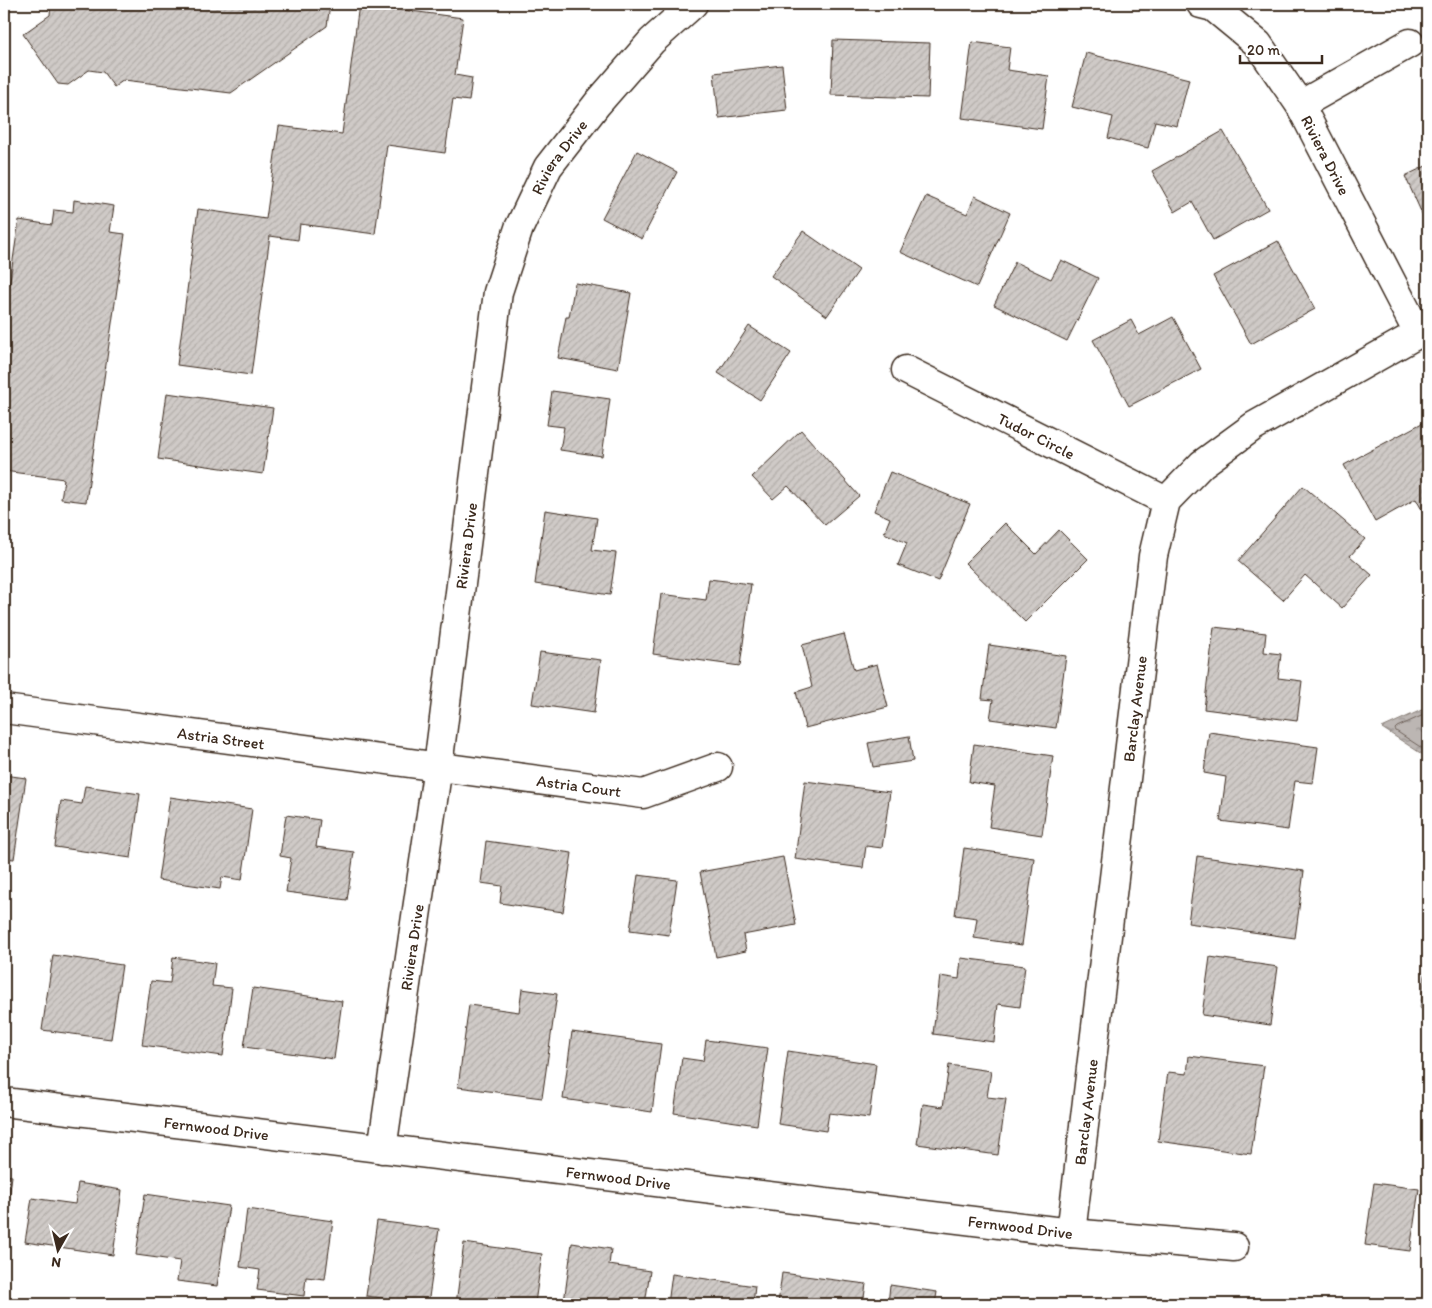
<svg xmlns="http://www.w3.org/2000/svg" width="1432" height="1308" font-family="Itim,sans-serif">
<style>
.water{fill:url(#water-ripples);stroke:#887e77}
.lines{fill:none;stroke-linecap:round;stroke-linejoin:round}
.shore{stroke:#6f625a;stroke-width:1}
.building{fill:url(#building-hatch);stroke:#3b2a1e}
.minor-casing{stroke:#3b2a1e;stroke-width:31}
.minor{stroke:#fff;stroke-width:28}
.labels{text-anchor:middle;stroke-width:4;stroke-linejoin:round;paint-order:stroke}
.street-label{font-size:16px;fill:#3b2a1e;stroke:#fff}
</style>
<defs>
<pattern id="water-ripples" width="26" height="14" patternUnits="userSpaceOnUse" patternTransform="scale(1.25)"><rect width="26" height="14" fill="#bcb6b3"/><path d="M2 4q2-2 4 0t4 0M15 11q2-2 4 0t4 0" fill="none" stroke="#9a9491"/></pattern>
<pattern id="building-hatch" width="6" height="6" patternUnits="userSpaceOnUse" patternTransform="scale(1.25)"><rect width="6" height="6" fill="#cfcac7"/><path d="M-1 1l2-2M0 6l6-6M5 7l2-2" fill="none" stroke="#b3aeaa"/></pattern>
</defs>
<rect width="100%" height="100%" fill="#fff"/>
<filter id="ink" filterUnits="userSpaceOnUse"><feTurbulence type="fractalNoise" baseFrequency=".02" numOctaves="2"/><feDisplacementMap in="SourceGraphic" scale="10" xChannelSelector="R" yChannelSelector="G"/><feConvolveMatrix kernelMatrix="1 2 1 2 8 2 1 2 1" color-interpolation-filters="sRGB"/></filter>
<g filter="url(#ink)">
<path class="water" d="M1426 708 1428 709V758L1382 728Z
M1428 955V1016L1420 1008Z"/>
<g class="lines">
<path class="shore" d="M1428 713 1397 727 1395 729 1396 731 1428 752"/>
</g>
<path class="building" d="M51 4H330L327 26 231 93 124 80 114 87 103 72 89 70 68 85 58 84 23 34 50 15Z
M359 4 463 18 455 75 472 78 469 101 453 99 445 153 387 145 375 234 300 224 298 240 270 236 251 375 177 365 198 209 266 219 279 126 342 134Z
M833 40 930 43 928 98 831 95Z
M972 42 1010 47 1007 70 1049 76 1042 129 962 118Z
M4 50 7 51 4 73Z
M1086 53 1189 79 1177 126 1155 121 1148 148 1108 138 1113 117 1072 107Z
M782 65 787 110 719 118 714 73Z
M1223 131 1268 209 1213 240 1192 202 1175 212 1152 171Z
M637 151 677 172 642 239 602 218Z
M1428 165V227L1405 176Z
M926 196 967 214 975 196 1010 213 977 287 900 252Z
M74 200 114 206 110 232 125 234 86 502 61 499 64 479 4 471V320L19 220 52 225 54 210 73 212Z
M803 231 859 270 827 316 771 276Z
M1278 241 1315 309 1251 344 1213 276Z
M1061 260 1098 278 1067 341 994 305 1015 262 1051 279Z
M575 283 631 293 618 369 558 358 566 317H569Z
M1173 317 1201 369 1129 406 1093 340 1131 320 1139 335Z
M749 326 791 353 760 400 718 373Z
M552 391 610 399 602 456 560 450 564 427 547 425Z
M167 393 273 408 263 474 158 459Z
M1422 423 1428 434V521L1416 499 1375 522 1344 465Z
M801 430 859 496 825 525 788 486 773 499 752 477Z
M890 472 970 504 938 581 898 565 907 543 884 533 890 518 874 511Z
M1303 486 1365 539 1350 556 1372 575 1342 608 1305 575 1283 600 1238 561Z
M545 510 597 518 592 550 616 553 610 595 535 584Z
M1005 523 1036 554 1059 530 1088 559 1025 622 965 563Z
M709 579 751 584 740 666 653 654 661 594 706 600Z
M1214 627 1266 633 1264 652 1281 654 1278 678 1302 681 1297 721 1204 709Z
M844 634 854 670 877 664 888 707 805 728 796 692 812 687 802 645Z
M989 645 1066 656 1056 728 990 719 993 700 982 699Z
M540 652 601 660 594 713 532 704Z
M1209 732 1318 747 1313 783 1295 781 1288 830 1220 821 1226 777 1204 773Z
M909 736 913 761 873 767 868 743Z
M974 744 1053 756 1042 835 989 827 995 786 969 782Z
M4 775 26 778 14 859 4 858Z
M805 781 890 792 882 848 866 846 863 868 795 859Z
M85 786 140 794 131 858 55 847 61 801 82 804Z
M170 797 252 809 242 880 222 877 220 889 158 880Z
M286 815 320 820 316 847 354 852 347 900 286 892 291 858 280 856Z
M486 841 572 853 563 912 500 903 502 886 481 883Z
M964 848 1034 858 1022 945 974 938 977 918 955 915Z
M1197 856 1304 871 1295 938 1188 923Z
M783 857 796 925 743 935 746 951 716 957 700 872Z
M638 875 677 880 669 935 630 930Z
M53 955 122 965 111 1039 42 1030Z
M173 957 215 963 212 986 232 988 223 1056 142 1045 151 981 170 983Z
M1210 957 1278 967 1270 1025 1202 1015Z
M961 958 1025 966 1020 1007 998 1004 994 1042 933 1034 940 976 959 979Z
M253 988 342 1001 334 1059 244 1047Z
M522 989 557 994 542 1098 458 1087 469 1005 519 1012Z
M572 1032 661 1044 652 1112 563 1099Z
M706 1040 768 1048 757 1125 674 1113 682 1058 703 1061Z
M788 1051 876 1064 869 1118 829 1113 826 1131 778 1124Z
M1189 1056 1264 1066 1251 1154 1158 1141 1168 1072 1187 1074Z
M949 1065 991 1071 987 1097 1006 1099 998 1155 917 1144 923 1104 943 1107Z
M4 1175 12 1176 4 1233Z
M78 1183 122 1190 113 1255 25 1242 32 1198 75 1204Z
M1374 1183 1419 1189 1410 1251 1365 1245Z
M145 1194 229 1206 217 1286 177 1281 180 1261 136 1255Z
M247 1209 333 1221 325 1279 306 1277 304 1296 257 1290 260 1270 240 1267Z
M377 1221 439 1229 428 1304 366 1296Z
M464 1243 542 1254 535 1303 520 1301V1304H456Z
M572 1243 611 1249 609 1265 650 1271 645 1304H581L564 1302Z
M782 1273 866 1284 863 1304H778Z
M672 1274 755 1286 753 1304H668Z
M890 1285 937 1292 935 1304H888Z"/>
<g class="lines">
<defs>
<g id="minor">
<path id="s1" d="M1201 4 1213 7 1258 44 1300 105 1418 333"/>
<path d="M1300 105 1410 43"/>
<path id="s2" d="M906 370 1166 501"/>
<path id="s3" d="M4 709 643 794 718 767"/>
<path id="s4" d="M4 1102 1071 1233 1234 1247"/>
<path id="s5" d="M382 1149 438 766 498 292 519 228 548 167 597 104 652 41 693 4"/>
<path id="s6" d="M1071 1233 1153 556 1166 501 1202 464 1254 426 1428 328"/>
</g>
</defs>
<use href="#minor" class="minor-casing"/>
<use href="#minor" class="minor"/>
</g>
</g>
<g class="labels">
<g class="street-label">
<text dy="6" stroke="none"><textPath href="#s1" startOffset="201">Riviera Drive</textPath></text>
<text dy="6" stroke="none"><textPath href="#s5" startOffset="1014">Riviera Drive</textPath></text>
<text dy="6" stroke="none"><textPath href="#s2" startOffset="146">Tudor Circle</textPath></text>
<text dy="6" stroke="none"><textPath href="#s5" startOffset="609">Riviera Drive</textPath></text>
<text dy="6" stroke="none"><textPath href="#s6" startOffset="528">Barclay Avenue</textPath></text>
<text dy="6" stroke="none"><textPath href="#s3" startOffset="219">Astria Street</textPath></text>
<text dy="6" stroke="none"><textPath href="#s3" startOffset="580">Astria Court</textPath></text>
<text dy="6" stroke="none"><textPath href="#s5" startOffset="204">Riviera Drive</textPath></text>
<text dy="6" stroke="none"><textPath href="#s6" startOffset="122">Barclay Avenue</textPath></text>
<text dy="6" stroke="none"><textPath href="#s4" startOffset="214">Fernwood Drive</textPath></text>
<text dy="6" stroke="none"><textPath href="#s4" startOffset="619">Fernwood Drive</textPath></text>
<text dy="6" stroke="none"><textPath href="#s4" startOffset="1024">Fernwood Drive</textPath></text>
</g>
</g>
<rect width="1432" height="1308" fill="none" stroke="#fff" stroke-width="20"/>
<rect x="10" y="10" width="1412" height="1288" fill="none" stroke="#3b2a1e" stroke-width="2" filter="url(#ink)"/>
<g transform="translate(58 1250) rotate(188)" stroke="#ffffff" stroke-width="4" paint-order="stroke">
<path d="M0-4L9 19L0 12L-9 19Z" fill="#3b2a1e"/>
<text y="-8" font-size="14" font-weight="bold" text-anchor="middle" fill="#3b2a1e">N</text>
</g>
<path d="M1240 55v8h82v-8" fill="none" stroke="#3b2a1e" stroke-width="2.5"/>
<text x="1247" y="55" font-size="15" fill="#3b2a1e" stroke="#ffffff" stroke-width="4" paint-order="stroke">20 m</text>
</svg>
